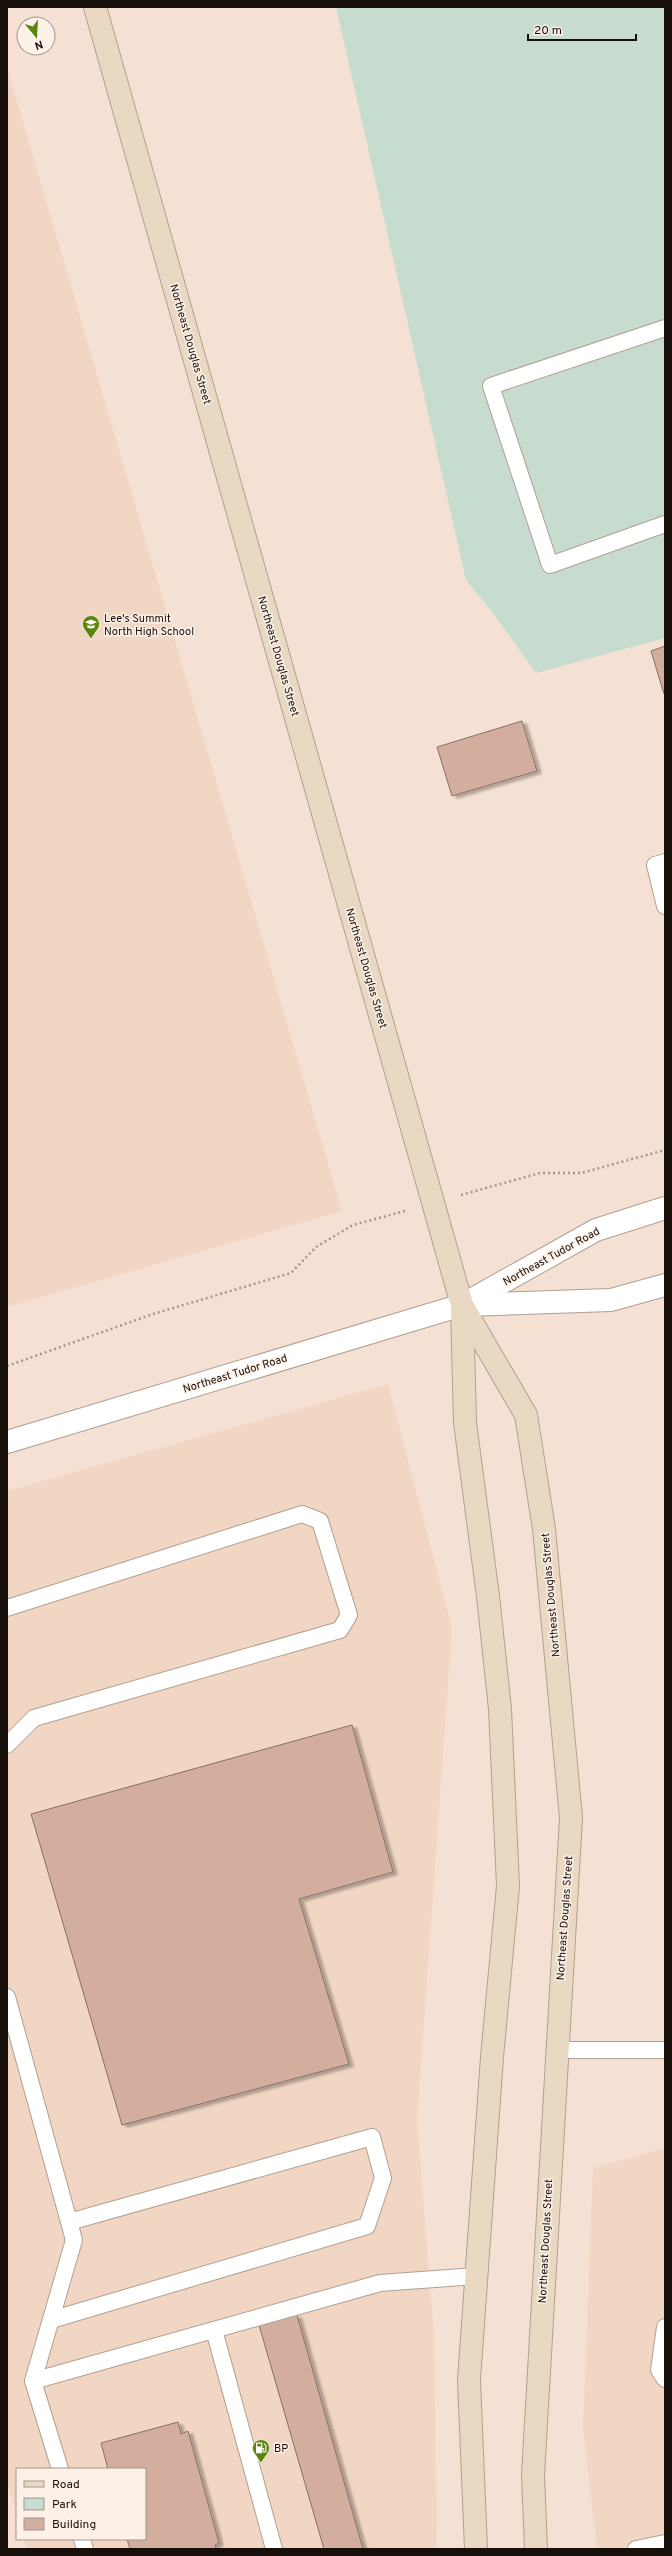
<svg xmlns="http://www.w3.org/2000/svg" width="672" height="2556" font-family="Overpass,sans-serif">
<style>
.built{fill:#f1d7c3}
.green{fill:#c6dcce}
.building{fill:#d3ad9e;stroke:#857068;filter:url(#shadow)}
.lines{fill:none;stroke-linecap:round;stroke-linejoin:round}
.service-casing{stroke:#b29f91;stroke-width:18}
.tertiary-casing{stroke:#b29f91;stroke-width:24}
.secondary-casing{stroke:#b29f91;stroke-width:24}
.path{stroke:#a6968b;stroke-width:2.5;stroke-dasharray:2 3;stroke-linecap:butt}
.service{stroke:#fff;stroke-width:16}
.tertiary{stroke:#fff;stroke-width:22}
.secondary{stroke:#ead9c2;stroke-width:22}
.labels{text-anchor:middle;stroke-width:3;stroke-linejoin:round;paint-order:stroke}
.street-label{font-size:11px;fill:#160f0a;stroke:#fdf0e7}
.poi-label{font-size:11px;fill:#160f0a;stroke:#fdf0e7;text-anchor:start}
</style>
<defs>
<filter id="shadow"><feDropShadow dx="4.5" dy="2.5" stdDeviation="1" flood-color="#0004"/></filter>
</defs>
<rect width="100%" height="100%" fill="#f5e1d3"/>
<path class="built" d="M7 67 342 1211 7 1307Z
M388 1384 452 1628 417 2120 434 2338 437 2549H27L24 2539H145V2469H17V2516L7 2482V1491Z
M665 2148V2549H597L583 2428 593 2168Z"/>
<path class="green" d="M336 7H665V638L536 673 493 613 466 580Z"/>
<path class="building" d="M665 646V694H664L651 651Z
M522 721 537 771 452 796 437 747Z
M352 1725 393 1872 299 1899 349 2064 122 2125 31 1814Z
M297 2315 363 2549H324L259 2325Z
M178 2422 181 2434 188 2431 219 2543 215 2545 216 2549H130L127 2539H145V2469H108L101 2443Z"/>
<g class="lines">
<defs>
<path id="service" d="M665 328 491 386 550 565 665 524
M665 862 655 865 665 906
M7 1608 302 1514 320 1521 349 1615 340 1630 34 1718 7 1745
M7 1997 74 2240 33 2381 60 2469
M556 2050H665
M51 2320 367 2226 383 2178 372 2137 69 2222
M665 2327 659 2370 665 2379
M214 2330 274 2549
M33 2381 380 2283 476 2276
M82 2539 85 2549
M636 2549 665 2543"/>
<path id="tertiary" d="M466 1305 611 1300 665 1285
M7 1442 462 1305 596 1230 665 1208"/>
<path id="secondary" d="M95 7 462 1305 526 1415 544 1529 571 1818 533 2475 536 2549
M462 1306 465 1423 488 1596 500 1709 508 1886 492 2057 469 2380 476 2549"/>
</defs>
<use href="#service" class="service-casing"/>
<use href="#tertiary" class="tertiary-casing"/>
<use href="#secondary" class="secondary-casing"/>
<path class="path" d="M461 1195 540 1173H581L665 1150
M7 1366 153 1314 291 1273 316 1247 353 1225 405 1211"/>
<use href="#service" class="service"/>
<use href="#tertiary" class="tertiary"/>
<use href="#secondary" class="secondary"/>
</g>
<defs>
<symbol id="school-pin" viewBox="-11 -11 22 30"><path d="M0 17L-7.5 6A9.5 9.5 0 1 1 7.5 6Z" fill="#5a840e" stroke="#fdf0e7"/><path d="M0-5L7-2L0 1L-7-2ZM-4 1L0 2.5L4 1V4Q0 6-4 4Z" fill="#fff"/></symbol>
<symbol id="fuel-pin" viewBox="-11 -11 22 30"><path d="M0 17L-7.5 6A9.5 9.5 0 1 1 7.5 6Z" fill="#5a840e" stroke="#fdf0e7"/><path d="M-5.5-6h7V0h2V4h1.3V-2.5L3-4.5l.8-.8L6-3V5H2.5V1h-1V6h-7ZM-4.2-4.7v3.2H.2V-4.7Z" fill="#fff"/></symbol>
</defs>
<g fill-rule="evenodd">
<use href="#school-pin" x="81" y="614" width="20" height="27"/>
<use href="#fuel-pin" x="251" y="2438" width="20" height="27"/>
</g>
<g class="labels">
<g class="street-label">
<text transform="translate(191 344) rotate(74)" y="4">Northeast Douglas Street</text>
<text transform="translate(279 656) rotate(74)" y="4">Northeast Douglas Street</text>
<text transform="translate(367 968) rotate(74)" y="4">Northeast Douglas Street</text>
<text transform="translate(551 1256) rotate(-29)" y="4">Northeast Tudor Road</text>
<text transform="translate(235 1373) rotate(-17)" y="4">Northeast Tudor Road</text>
<text transform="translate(550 1595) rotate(-95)" y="4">Northeast Douglas Street</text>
<text transform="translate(564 1918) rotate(-86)" y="4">Northeast Douglas Street</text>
<text transform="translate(545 2241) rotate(-87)" y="4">Northeast Douglas Street</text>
</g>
<g class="poi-label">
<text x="104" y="622">Lee's Summit<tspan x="104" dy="13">North High School</tspan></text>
<text x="274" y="2452">BP</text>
</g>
</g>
<rect width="672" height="2556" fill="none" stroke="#160f0a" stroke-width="16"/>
<rect x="16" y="2468" width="130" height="72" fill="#fdf0e7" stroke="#a1968f"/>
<rect x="24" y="2481" width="20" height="6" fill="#ead9c2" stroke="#a1968f"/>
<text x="52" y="2488" font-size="12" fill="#160f0a">Road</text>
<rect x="24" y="2498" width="20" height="12" fill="#c6dcce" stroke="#a1968f"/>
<text x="52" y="2508" font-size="12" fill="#160f0a">Park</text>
<rect x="24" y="2518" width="20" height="12" fill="#d3ad9e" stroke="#a1968f"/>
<text x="52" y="2528" font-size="12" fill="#160f0a">Building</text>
<g transform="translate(36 36) rotate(162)"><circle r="19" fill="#fdf0e7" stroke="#a1968f"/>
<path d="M0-3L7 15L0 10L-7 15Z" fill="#5a840e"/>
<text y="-6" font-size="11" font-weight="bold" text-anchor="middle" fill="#160f0a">N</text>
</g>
<path d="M528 34v6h108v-6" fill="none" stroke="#160f0a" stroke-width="2"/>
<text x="534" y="34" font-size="12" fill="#160f0a" stroke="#fdf0e7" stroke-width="3" paint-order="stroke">20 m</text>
</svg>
